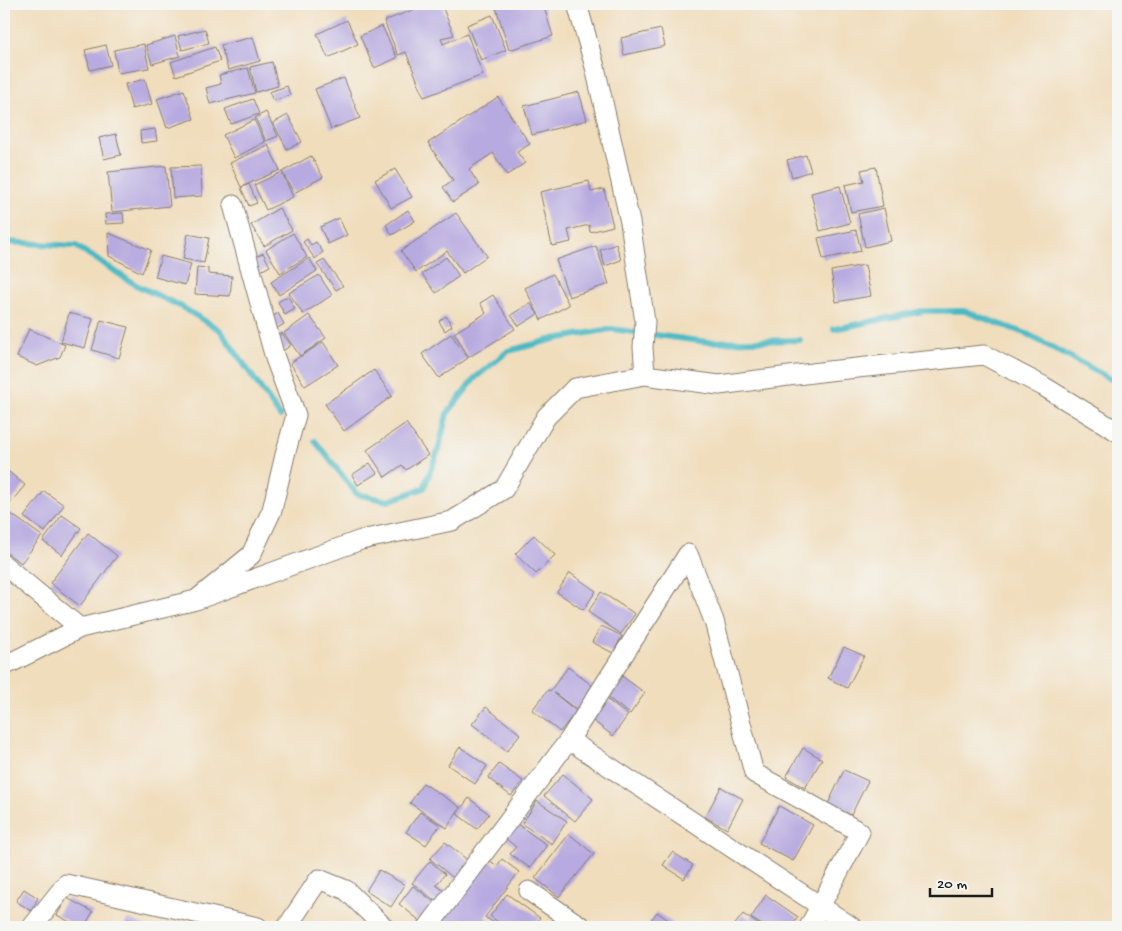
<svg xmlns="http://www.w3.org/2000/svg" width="1122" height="931" font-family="'Gochi Hand',sans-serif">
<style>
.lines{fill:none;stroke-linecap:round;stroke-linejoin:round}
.stream{stroke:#4bb9c4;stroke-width:6}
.building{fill:#b7aae0}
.minor-casing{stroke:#867c6c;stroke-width:21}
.minor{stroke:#fff;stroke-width:19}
</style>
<rect width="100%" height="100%" fill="#f6f6f2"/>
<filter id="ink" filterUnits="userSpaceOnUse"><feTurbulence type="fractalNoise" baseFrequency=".02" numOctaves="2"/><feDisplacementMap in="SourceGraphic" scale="10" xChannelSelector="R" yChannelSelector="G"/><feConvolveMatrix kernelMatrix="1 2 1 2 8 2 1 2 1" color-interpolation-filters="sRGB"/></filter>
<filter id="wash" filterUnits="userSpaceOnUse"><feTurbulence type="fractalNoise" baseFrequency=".0096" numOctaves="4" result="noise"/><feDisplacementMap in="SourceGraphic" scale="20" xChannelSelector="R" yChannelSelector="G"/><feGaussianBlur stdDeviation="1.12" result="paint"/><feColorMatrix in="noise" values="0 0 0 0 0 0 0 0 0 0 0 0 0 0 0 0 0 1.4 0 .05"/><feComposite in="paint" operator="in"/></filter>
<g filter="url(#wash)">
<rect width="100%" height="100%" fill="#f0ddbc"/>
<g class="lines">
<path class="stream" d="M4 242 76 246 136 285 180 306 220 330 280 416
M834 329 923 311H964L1027 334 1118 383
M315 441 357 494 388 501 424 488 439 448 447 414 475 378 508 351 554 339 611 329 707 342 800 340"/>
</g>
<g id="blocks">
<path class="building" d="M428 4H441L454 35 441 38 443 44 467 34 483 75 424 97 406 52 398 55 384 21Z
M495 4H543L553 36 509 50Z
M492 15 506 50 481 60 467 25Z
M347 20 358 44 328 58 317 34Z
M382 26 397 58 374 68 360 36Z
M205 29 209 43 182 50 178 36Z
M661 29 665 46 624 55 621 38Z
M175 36 180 56 152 64 146 45Z
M253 37 260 61 228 70 221 45Z
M144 44 149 68 118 73 114 50Z
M106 45 111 65 90 70 85 50Z
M215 47 220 61 176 76 171 62Z
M272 62 278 86 256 92 250 67Z
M248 68 255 93 210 104 206 88 221 84 219 75Z
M344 78 360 118 331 129 315 89Z
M145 79 152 104 132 109 125 84Z
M287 86 290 95 273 101 269 92Z
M184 90 194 119 167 128 157 99Z
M579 92 587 120 532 135 524 106Z
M498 97 530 144 517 152 525 163 507 175 493 153 469 169 479 185 453 202 443 187 453 180 428 143Z
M253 99 259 114 231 124 225 109Z
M266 112 278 136 266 141 255 118Z
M288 115 302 142 287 149 273 123Z
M254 120 265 142 234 158 223 135Z
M155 129 157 141 141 143 140 131Z
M116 134 121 155 104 159 99 138Z
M268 145 280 170 241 187 230 163Z
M806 155 811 171 792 177 787 160Z
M311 156 323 177 294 193 282 172Z
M166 166 170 206 112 212 108 172Z
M201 166 202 196 173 198 171 167Z
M876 167 883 206 851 212 845 185 864 181 861 170Z
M395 169 412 197 391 208 375 180Z
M282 172 293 197 266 210 254 185Z
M589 181 591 192 604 189 613 226 590 232 589 225 568 230 571 242 552 246 540 192Z
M249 184 257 203 249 206 241 188Z
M840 186 850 223 820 231 811 193Z
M279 208 292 230 264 246 251 225Z
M884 208 891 241 865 247 858 214Z
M408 210 415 221 392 235 386 225Z
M123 213 124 223 106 224 105 214Z
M456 213 487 256 463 273 447 251 416 272 401 251Z
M339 218 347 235 328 244 320 227Z
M856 230 861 251 823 259 818 238Z
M108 233 151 250 142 273 109 256Z
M293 233 307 257 280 273 266 250Z
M188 234 209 238 204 263 183 259Z
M307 239 311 245 316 242 323 252 315 259 303 242Z
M616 244 621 260 605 266 600 250Z
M596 246 609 284 569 297 556 260Z
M263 253 270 266 257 273 250 260Z
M161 256 191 264 185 285 155 277Z
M446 257 459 276 436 293 422 274Z
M309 258 317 271 279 295 271 282Z
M324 260 343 286 336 290 317 264Z
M865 265 871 296 836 302 831 271Z
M197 267 208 268V274L232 276 230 296 195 294Z
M553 274 569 305 541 320 525 288Z
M319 275 332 295 303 314 289 293Z
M493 295 515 329 469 357 454 333 486 313 480 303Z
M288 296 295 309 285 315 278 302Z
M530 303 538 314 519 326 511 315Z
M69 313 93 319 85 348 61 342Z
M278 313 284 324 273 331 267 320Z
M309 315 326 338 300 356 284 333Z
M446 316 452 326 445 331 439 321Z
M101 320 128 327 119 358 92 350Z
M29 329 65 345 60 357 37 366 17 357Z
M282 333 291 345 283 351 275 339Z
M451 334 468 358 439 378 422 354Z
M323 342 338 365 305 386 290 363Z
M374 370 392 396 344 431 325 404Z
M406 423 428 455 406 470 402 465 385 477 367 450Z
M370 463 377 473 358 485 352 475Z
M4 468 25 485 4 511Z
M44 491 64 505 45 532 24 517Z
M7 511 42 536 21 563 4 551V515Z
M62 515 81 528 62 555 43 541Z
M88 533 117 556 80 606 50 583Z
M534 535 555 555 536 574 515 554Z
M570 573 596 591 583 610 557 592Z
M601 592 635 614 621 634 588 612Z
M601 626 622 636 613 653 592 642Z
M844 647 864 656 847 688 828 678Z
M568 667 594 687 577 710 554 693 576 711 560 732 532 710 548 690 550 691Z
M615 671 645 693 630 714 600 692Z
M598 693 628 715 613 736 583 713Z
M486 707 520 734 507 751 472 724Z
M460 747 487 766 475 784 448 765Z
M803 748 822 759 805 788 786 777Z
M499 764 523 781 511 796 488 778Z
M844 770 868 781 851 815 828 804Z
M563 774 593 799 575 821 544 796Z
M423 783 460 807 447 828 410 803Z
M721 787 743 799 727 829 705 817Z
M469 798 489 814 477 829 457 814Z
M537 801 567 821 552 844 522 824Z
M779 806 813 825 793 861 759 843Z
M420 812 440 825 426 845 406 832Z
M516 823 547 845 530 868 510 854 516 847 505 838Z
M569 834 594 854 559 897 535 878Z
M445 842 470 862 456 880 430 859Z
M672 852 693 865 684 879 663 865Z
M485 857 497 866 502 859 519 872 485 917 500 927H433Z
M430 861 445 874 436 885 448 894 440 905 412 883Z
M379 870 405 885 391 907 366 891Z
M413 886 438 905 424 924 399 904Z
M24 889 38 898 31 911 16 901Z
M507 894 540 918 533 927H505L490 916Z
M766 895 798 917 791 927H765L751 918Z
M67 898 93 912 84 927H79L57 915Z
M657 912 675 925 674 927H646Z
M743 914 762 927H733Z
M128 919 149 927H122Z"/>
</g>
</g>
<g filter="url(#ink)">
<use href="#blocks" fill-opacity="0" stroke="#867c6c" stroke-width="1"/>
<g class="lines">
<defs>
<path id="minor" d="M577 4 595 67 630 222 645 322 643 347 645 375
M4 565 80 628
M196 600 361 540 452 521 504 489 546 417 575 388 645 375 719 385 828 371 984 355 1043 386 1118 432
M4 666 80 628 196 600 251 555 272 510 285 455 296 415 275 358 233 205
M569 740 688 554 714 621 754 773 860 832 809 927
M529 891 582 927
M32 927 66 884 258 927
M287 927 319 879 346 890 384 927
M428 927 569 740 852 927"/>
</defs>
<use href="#minor" class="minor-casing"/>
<use href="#minor" class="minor"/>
</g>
</g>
<rect width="1122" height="931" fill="none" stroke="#f6f6f2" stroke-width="20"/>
<path d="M930 888v8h62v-8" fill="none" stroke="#1c1c1c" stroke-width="2.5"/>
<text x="937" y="888" font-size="15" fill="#1c1c1c" stroke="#f6f6f2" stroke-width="4" paint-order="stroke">20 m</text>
</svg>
